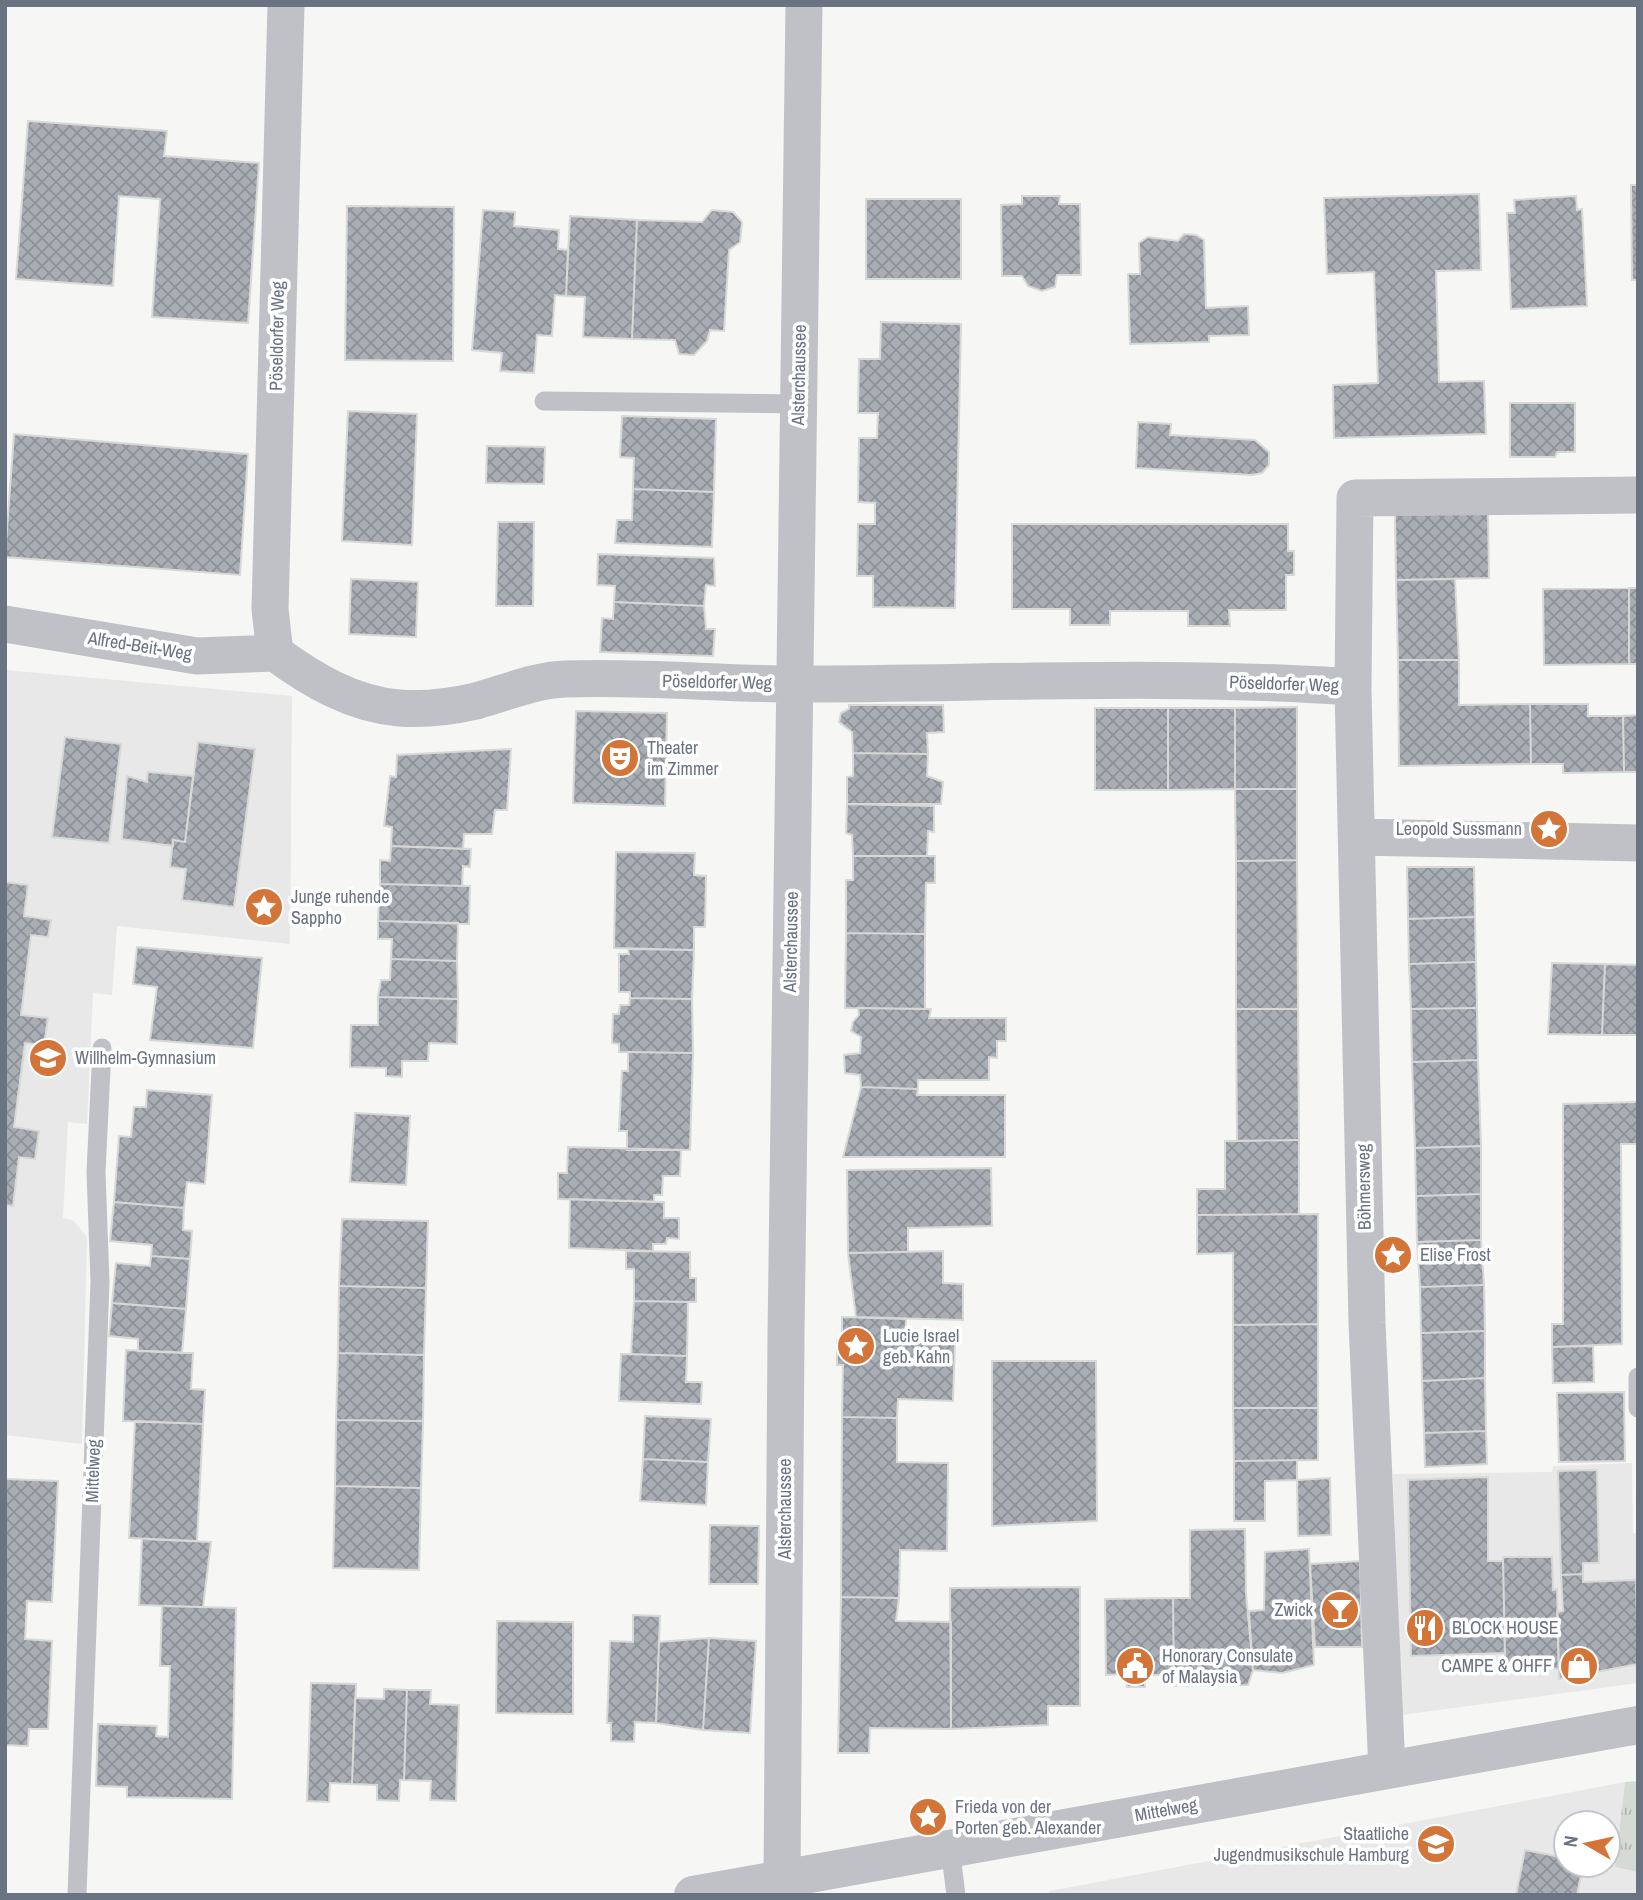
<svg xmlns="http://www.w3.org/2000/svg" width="1643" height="1900" font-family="'Archivo Narrow',sans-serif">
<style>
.built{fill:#e7e8e7;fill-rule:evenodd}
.park{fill:url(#park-tufts)}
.building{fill:url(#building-cross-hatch);stroke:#d8d8d7;stroke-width:2}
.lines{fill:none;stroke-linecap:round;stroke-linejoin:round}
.service{stroke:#bfc1c6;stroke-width:19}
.minor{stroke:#bfc1c6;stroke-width:37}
.tertiary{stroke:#bfc1c6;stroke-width:38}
.labels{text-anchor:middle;stroke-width:7;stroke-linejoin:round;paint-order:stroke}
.street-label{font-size:18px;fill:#697382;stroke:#fff}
.poi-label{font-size:18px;fill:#697382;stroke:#fff;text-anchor:start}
</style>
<defs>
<pattern id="park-tufts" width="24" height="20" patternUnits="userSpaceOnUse" patternTransform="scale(1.75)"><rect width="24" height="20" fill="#d5dbd4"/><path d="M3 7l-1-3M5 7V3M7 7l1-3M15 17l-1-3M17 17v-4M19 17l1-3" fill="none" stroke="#b1b6b1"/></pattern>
<pattern id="building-cross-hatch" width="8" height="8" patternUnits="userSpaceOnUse" patternTransform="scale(1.75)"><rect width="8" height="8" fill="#a8aeb4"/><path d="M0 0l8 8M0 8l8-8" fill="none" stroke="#8d9298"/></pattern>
</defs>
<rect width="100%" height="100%" fill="#f6f7f4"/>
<path class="built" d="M5 670 292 696 290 944 117 926 112 995 93 993 87 1124 68 1122 63 1218 74 1221 87 1237 82 1444 5 1435Z
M1632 1463 1633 1533H1638V1683L1402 1715 1393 1474 1552 1472 1553 1466Z
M1625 1782 1615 1867 1638 1872V1895H1049L1050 1891ZM1566 1823H1608V1865H1566Z"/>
<path class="park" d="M1638 1781V1872L1615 1867 1625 1782Z"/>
<path class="building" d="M28 121 167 131 164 156 259 163 248 323 152 317 160 199 119 196 113 286 16 279Z
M1631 185H1638V280H1632Z
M1479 194 1481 270 1436 271 1439 382 1484 381 1486 434 1334 438 1333 385 1378 383 1374 272 1327 274 1324 198Z
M1022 196H1060L1059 204H1080L1081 275H1057L1055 287 1042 291 1028 286 1022 276H1002L1001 205 1022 204Z
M1576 196 1577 210 1582 209 1587 306 1511 309 1507 213H1515L1514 200Z
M866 199H961V279H866Z
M347 206 454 207 453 361 345 360Z
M483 210 515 212 514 226 559 230 558 249 568 250 566 296 555 295 552 336 537 335 534 373 500 371 502 353 472 350Z
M712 210 733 212 742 222 740 242 729 250 724 331 710 330 707 341 694 355 679 354 675 340 632 339 637 220 702 222Z
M570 216 637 220 632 339 583 337 585 297 566 296Z
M1184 234 1196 235 1204 240 1206 308 1248 306 1249 335 1209 336V342L1130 344 1128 274H1140L1139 243 1148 237 1178 241Z
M881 322 961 324 955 608 873 607V576H857L858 524H875V503L858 502 859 438H877L878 413H858L859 359H880Z
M1510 403H1575V452H1557L1555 457H1510Z
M348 411 417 414 412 545 342 541Z
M622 416 716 419 714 492 633 489 634 458 620 457Z
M1138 422 1171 424 1170 435 1255 440 1269 452V465L1262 473 1252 475 1136 468Z
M14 434 248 454 240 575 5 557Z
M487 446 545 447 544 484 486 483Z
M633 489 714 492 712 547 615 543 617 520H632Z
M1488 513 1489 578 1396 580 1395 515Z
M498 522H534L533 606H496Z
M1012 524H1288V551H1294V575H1286V610H1229L1230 626H1188V611H1110V625H1070V609H1012Z
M598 554 714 558 715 586 706 585 704 606 614 602 615 586 597 585Z
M351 579 418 582 416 637 349 634Z
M1455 579 1459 660H1398L1396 580Z
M1629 588V664L1544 665 1543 589Z
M1629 588H1638V664H1629Z
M614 602 704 606 706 629H715L713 656 600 652 602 618 613 619Z
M1398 660H1459V705L1530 704 1531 764 1399 766Z
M1530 704H1588V716H1623L1624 772 1563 773V764H1531Z
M849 705H943L944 732 927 733 928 754 853 753 852 732 839 722 841 713 849 709Z
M1297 707V789H1235V708Z
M1095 708H1168V790H1095Z
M1168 708H1235V789L1168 790Z
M576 711 667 713 665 806 573 803Z
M1638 715V772H1624L1623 716Z
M65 737 121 744 109 843 52 837Z
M198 742 255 749 234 907 182 900 186 869 170 867 173 840 185 842Z
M511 749 507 810H495L492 834H464L463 849 391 846 392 827 384 826 390 776 396 777 397 755Z
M853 753 928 754 927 776 943 782 941 804H847V777L853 776Z
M148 772 193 776 185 842 173 840V846L122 839 127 776 147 782Z
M1235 789H1297V860L1236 861Z
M847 804 934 806V832L928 831 927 856H853L852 835 846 833Z
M391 846 471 849 470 867 463 866 462 886 380 884V860L390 861Z
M616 852 695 853 694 875 706 876 705 927H694V950L614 948Z
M853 856H935V883H926L925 934 846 933V880H853Z
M1297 860 1298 1009H1236V861Z
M1407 867H1474L1475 917 1408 919Z
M5 882 28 885 24 916 51 920 48 937 31 935 21 1015 48 1018 44 1045 25 1043 14 1127 39 1131 35 1159 19 1157 13 1206 5 1205Z
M380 884 470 886 469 924 378 921Z
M1475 917 1476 962 1409 964 1408 919Z
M378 921 458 923 457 961 391 959 392 939H378Z
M846 933 925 934V1009L845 1008Z
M137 947 262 958 253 1048 150 1040 157 987 133 984Z
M628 949 694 950 692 999 630 998V992H619V954H629Z
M391 959 457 961 458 999 378 997 381 980H390Z
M1476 962 1477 1008 1411 1009 1409 964Z
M1552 963 1605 964 1602 1035 1548 1034Z
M1605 964 1638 965V1035H1602Z
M378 997 458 999 457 1044 429 1043 428 1061H402V1077L386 1076V1068L350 1067 351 1025H378Z
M630 998 692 999 693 1053 619 1052V1044L612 1043 613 1014H619L620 1005H629Z
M858 1008 931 1009 929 1018H1006V1041H997V1058L989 1057V1080H918V1089L861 1087 860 1075 845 1073 844 1055 860 1053 861 1037 851 1031 853 1022 859 1015Z
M1477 1008 1478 1060 1412 1062 1411 1009Z
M1236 1009H1298L1299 1140 1237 1141Z
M628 1052 693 1053 690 1150H627V1131H619L622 1071H628Z
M1478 1060 1481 1146 1415 1148 1412 1062Z
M861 1087 918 1089 917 1095H1005V1157H843Z
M147 1090 212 1095 205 1184 187 1182 184 1208 114 1202 119 1136 131 1137 134 1107H146Z
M1638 1102V1144H1621L1622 1344 1552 1347V1324H1563V1104Z
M355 1113 410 1116 406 1185 350 1182Z
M1299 1140V1214L1197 1215V1189H1225V1141Z
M1481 1146V1194L1416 1196 1415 1148Z
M568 1147 681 1150 680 1176H663L662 1195H654V1202L558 1199V1173H567Z
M991 1168 992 1226 908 1228V1252L848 1253 847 1170Z
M1481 1194V1240L1417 1242 1416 1196Z
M570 1199 664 1202V1218H679V1239L667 1238 666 1244H653V1251L569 1248Z
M114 1202 184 1208 183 1230 192 1231 190 1259 151 1256 152 1245 110 1241Z
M1318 1214V1324L1233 1325V1253L1197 1254V1215Z
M342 1219 428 1221 426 1288 339 1286Z
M1481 1240 1484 1285 1420 1287 1417 1242Z
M626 1251 690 1252V1278H696V1302L634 1301V1269H626Z
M943 1251V1283L963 1284V1320L856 1317 848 1253Z
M151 1256 190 1259 186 1309 112 1303 116 1263 150 1266Z
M1484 1285 1485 1331 1421 1333 1420 1287Z
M339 1286 426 1288 424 1355 338 1353Z
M634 1301 688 1302 687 1356 631 1354Z
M112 1303 186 1309 182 1353 138 1351V1339L109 1336Z
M842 1317 906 1319 905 1341 955 1342 953 1401 898 1399 897 1418 842 1417 843 1365H837V1340H842Z
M1318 1324V1408H1233V1325Z
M1485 1331V1378L1422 1381 1421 1333Z
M1593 1346 1594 1382 1553 1383 1552 1347Z
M126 1350 193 1353 191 1389 205 1390 203 1424 123 1421Z
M338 1353 424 1355 423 1421 336 1420Z
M621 1354 687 1356 686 1382H702L701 1404 619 1401Z
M992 1361H1096L1097 1521 992 1526Z
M1485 1378 1486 1431 1424 1433 1422 1381Z
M1624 1392 1625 1461 1559 1462 1557 1393Z
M1233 1408H1318V1460L1234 1461Z
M645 1416 711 1419 708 1462 643 1459Z
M842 1417 897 1418V1462L948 1463 947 1551 900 1550 899 1598 841 1597Z
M336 1420 423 1421 421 1488 335 1486Z
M135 1421 203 1424 197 1541 129 1538Z
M1486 1431 1487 1464 1425 1467 1424 1433Z
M643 1459 708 1462 706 1505 640 1501Z
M1297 1460V1480L1265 1481V1521H1234V1461Z
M1597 1470 1599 1563H1583V1574L1561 1575 1558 1471Z
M1488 1477V1561H1503L1505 1653 1411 1656 1408 1480Z
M1330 1478 1331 1535 1298 1536 1297 1480Z
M5 1479 58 1481 52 1602 27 1601 25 1639 52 1641 48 1729H29L28 1746 5 1745Z
M335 1486 421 1488 419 1570 333 1568Z
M710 1525 759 1526 758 1584H709Z
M1245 1529 1246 1593 1253 1670 1248 1685 1174 1686 1173 1598H1190V1530Z
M142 1539 211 1542 203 1607 139 1605Z
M1309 1549 1314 1665 1282 1673 1253 1670 1249 1611 1264 1610 1265 1552Z
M1503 1557H1552L1553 1590 1557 1589 1559 1669 1505 1662Z
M1360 1561 1362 1647H1315L1310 1564Z
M1583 1574V1582L1636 1580 1638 1664 1559 1679 1557 1612 1563 1611 1561 1575Z
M1080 1587V1706H1048V1725L951 1729 950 1588Z
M841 1597 899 1598 896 1621 951 1622V1729L870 1728 869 1753H838Z
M1173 1598 1174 1675H1145V1687H1127L1126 1674 1106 1675 1105 1599Z
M162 1606 236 1608 232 1799 127 1797V1787L96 1786 98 1724 157 1726 156 1736 168 1737 170 1666H160Z
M633 1615 660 1616 656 1723 635 1722 634 1742 611 1741V1723H607L610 1641 633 1642Z
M497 1621 573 1622V1714L496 1713Z
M709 1638 756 1641 750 1733 703 1730Z
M709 1638 703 1730 656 1723 659 1642Z
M311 1683 356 1684 352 1784 330 1783 329 1802 307 1801Z
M384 1689 407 1690 404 1780H400L399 1801 377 1800V1785L352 1784 355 1698 384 1699Z
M407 1690H431L430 1704 459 1705 456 1801 430 1800 431 1781 404 1780Z
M1525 1850 1566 1858V1865H1583L1577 1895H1516Z"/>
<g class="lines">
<path class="service" d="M544 401 799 404
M1638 1377V1408
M950 1848 956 1895
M77 1895 100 1282 96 1172 102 1048"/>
<path class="minor" d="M286 5 270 609 275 653C312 680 352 704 399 708 425 710 450 707 476 701 506 693 534 680 566 679 643 676 720 684 797 684 982 684 1168 674 1353 687L1355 498 1638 495
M5 624 197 656 275 653
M1353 687 1367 1323 1387 1770
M1357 837 1638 843
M782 1879 786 1335 804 5"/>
<path class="tertiary" d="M693 1895 1638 1725"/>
</g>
<defs>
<symbol id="theatre-disc" viewBox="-11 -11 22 22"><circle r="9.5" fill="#d37538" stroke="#fff"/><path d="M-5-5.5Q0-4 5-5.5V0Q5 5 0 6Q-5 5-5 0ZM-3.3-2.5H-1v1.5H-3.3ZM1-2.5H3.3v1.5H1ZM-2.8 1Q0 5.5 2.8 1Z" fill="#fff"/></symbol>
<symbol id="sight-disc" viewBox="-11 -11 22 22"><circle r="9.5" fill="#d37538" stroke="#fff"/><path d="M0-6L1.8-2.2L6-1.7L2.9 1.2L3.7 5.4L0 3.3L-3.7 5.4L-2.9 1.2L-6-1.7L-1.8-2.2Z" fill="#fff"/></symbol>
<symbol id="school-disc" viewBox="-11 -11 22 22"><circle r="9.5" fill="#d37538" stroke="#fff"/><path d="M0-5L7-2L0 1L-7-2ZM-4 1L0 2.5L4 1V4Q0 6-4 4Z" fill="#fff"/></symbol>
<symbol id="bar-disc" viewBox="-11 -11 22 22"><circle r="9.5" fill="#d37538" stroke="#fff"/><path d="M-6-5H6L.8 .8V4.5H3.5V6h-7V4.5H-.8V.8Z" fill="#fff"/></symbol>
<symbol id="restaurant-disc" viewBox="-11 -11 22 22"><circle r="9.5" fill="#d37538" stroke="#fff"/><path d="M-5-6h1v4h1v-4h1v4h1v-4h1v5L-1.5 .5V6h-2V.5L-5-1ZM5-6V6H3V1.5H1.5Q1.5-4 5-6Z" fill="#fff"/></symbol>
<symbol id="civic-disc" viewBox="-11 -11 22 22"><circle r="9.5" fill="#d37538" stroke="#fff"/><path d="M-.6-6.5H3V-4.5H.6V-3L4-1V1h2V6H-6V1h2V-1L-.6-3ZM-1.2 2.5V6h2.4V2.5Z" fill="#fff"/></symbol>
<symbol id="shop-disc" viewBox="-11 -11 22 22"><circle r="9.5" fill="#d37538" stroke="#fff"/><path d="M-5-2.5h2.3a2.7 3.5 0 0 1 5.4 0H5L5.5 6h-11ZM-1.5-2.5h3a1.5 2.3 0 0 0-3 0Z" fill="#fff"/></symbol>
</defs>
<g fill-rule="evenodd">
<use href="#theatre-disc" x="598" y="736" width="44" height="44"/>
<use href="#sight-disc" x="1527" y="807" width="44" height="44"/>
<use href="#sight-disc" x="242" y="885" width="44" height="44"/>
<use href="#school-disc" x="26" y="1036" width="44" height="44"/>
<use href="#sight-disc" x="1371" y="1233" width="44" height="44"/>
<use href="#sight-disc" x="834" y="1324" width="44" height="44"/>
<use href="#bar-disc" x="1318" y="1588" width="44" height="44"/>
<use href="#restaurant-disc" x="1403" y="1606" width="44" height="44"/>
<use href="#civic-disc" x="1113" y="1644" width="44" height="44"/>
<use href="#shop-disc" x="1557" y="1644" width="44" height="44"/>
<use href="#sight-disc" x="906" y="1795" width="44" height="44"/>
<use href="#school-disc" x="1414" y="1822" width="44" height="44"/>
</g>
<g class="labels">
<g class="street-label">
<text transform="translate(277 336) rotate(-89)" y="6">Pöseldorfer Weg</text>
<text transform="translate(799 375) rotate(-89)" y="6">Alsterchaussee</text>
<text transform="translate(140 646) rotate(9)" y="6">Alfred-Beit-Weg</text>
<text transform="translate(717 682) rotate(1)" y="6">Pöseldorfer Weg</text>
<text transform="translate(1284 684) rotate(2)" y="6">Pöseldorfer Weg</text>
<text transform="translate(791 942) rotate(-89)" y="6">Alsterchaussee</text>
<text transform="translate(1364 1187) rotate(-91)" y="6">Böhmersweg</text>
<text transform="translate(93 1471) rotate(-88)" y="6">Mittelweg</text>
<text transform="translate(785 1509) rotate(-90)" y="6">Alsterchaussee</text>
<text transform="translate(1166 1810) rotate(-10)" y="6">Mittelweg</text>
</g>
<g class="poi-label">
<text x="647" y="754">Theater<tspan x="647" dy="21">im Zimmer</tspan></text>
<text x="1522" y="835" text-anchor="end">Leopold Sussmann</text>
<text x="291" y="903">Junge ruhende<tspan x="291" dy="21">Sappho</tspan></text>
<text x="75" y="1064">Willhelm-Gymnasium</text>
<text x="1420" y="1261">Elise Frost</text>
<text x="883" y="1342">Lucie Israel<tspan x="883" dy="21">geb. Kahn</tspan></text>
<text x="1313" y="1616" text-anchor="end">Zwick</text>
<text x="1452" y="1634">BLOCK HOUSE</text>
<text x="1162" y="1662">Honorary Consulate<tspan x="1162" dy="21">of Malaysia</tspan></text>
<text x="1552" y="1672" text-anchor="end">CAMPE &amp; OHFF</text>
<text x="955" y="1813">Frieda von der<tspan x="955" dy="21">Porten geb. Alexander</tspan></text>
<text x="1409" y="1840" text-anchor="end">Staatliche<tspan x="1409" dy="21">Jugendmusikschule Hamburg</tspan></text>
</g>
</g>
<rect width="1643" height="1900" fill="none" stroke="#697382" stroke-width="14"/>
<g transform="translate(1587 1844) rotate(279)"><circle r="33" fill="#ffffff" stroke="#c3c7cd" stroke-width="2"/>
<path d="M0-5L12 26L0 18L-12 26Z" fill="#d37538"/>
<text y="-10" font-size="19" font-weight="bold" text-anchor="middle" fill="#697382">N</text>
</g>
</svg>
